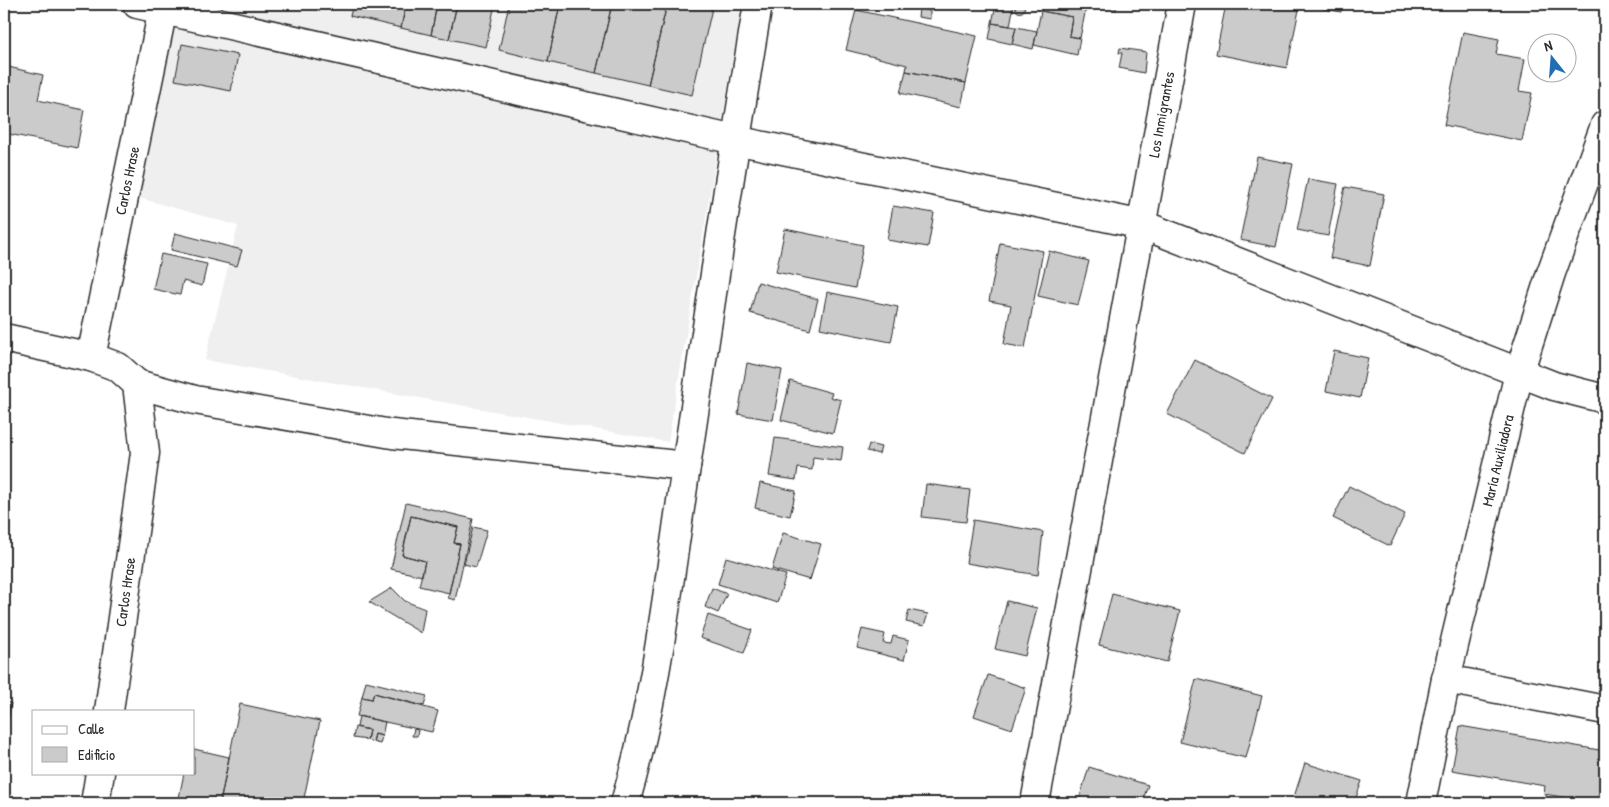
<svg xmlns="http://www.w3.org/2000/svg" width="1609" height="807" font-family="'Patrick Hand',sans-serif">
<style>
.built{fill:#efefef}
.building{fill:#cbcbcb;stroke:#2b2b2b}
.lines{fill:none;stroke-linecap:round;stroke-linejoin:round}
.street-casing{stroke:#2b2b2b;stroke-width:31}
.street{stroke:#fff;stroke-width:28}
.labels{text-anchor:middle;stroke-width:4;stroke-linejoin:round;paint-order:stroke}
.street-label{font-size:15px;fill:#2b2b2b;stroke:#fff}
</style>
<rect width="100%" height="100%" fill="#fff"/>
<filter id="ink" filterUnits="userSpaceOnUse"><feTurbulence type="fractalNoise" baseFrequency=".02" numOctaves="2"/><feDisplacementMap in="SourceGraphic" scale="10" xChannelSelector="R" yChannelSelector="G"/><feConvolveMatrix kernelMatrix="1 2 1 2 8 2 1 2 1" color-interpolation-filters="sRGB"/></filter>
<g filter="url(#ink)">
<path class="built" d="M172 4H742L668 442 205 360 238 226 129 195Z"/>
<path class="building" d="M1015.5 8a4.5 4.5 0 1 1 9 0a4.5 4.5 0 1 1-9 0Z
M353 4H406L401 28 350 16Z
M406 4H437L431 35 401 28Z
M437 4H457L449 39 431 35Z
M457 4H495L486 47 449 39Z
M509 4H560L548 62 499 50Z
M560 4H612L596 73 548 62Z
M612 4H667L648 85 596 73Z
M667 4H713L692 95 648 85Z
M996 4H1014L1010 26 992 23Z
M1042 4H1066L1086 8 1080 38 1069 36 1072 17 1041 11Z
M1095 4H1117L1116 10Z
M1226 4 1300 5 1287 68 1216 54Z
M1298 4H1342L1341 12Z
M919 9 930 11V19L918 17Z
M856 10 977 36 966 83 906 71 907 65 846 50Z
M1041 11 1072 17 1069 36 1080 38 1077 55 1034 45Z
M992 23 1016 27 1012 44 989 39Z
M1016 27 1037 31 1033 49 1012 44Z
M1463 32 1499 39 1496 54 1525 59 1519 91 1532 93 1522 141 1444 125Z
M182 44 238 55 231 91 175 80Z
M1120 48 1146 52 1144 73 1119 68 1122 53H1119Z
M4 66 43 75 38 100 84 110 77 148 4 133Z
M906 71 966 83 961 107 900 93Z
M1257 157 1293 164 1276 247 1240 240Z
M1308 179 1338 184 1328 236 1297 230Z
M1345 187 1384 194 1370 266 1330 258Z
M893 206 934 213 928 247 887 240Z
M4 227 9 229 4 252Z
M785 229 863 245 855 288 776 272Z
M175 233 242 250 237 266 171 250Z
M1000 243 1043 251 1025 348 1004 344 1011 305 989 301Z
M1049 251 1089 261 1078 305 1038 296Z
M161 254 207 264 202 286 183 281 180 295 153 289Z
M758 282 818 299 810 330 750 313Z
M827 292 898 307 891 342 820 328Z
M1334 351 1368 358 1360 398 1326 391Z
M1195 360 1272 399 1245 453 1167 414Z
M747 363 782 370 773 420 738 414Z
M790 381 832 393 830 397 841 400 833 433 781 420Z
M775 438 843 447 841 461 813 457 812 470 798 468 796 480 769 476Z
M869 444 881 447 879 454 867 451Z
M760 483 796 491 790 516 755 508Z
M926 484 970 490 966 522 922 517Z
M1349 486 1405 514 1390 546 1333 518Z
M406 503 473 519 455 600 448 598 460 544 454 543 458 527 411 516 402 555 425 561 422 576 391 569Z
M411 516 458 527 454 543 460 544 449 593 419 586 425 561 402 555Z
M973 520 1043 532 1038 575 966 563Z
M473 527 487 530 476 567 464 564Z
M783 533 821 544 810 580 772 569Z
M726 557 786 575 777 603 718 584Z
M392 588 405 601 425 609 421 633 369 602Z
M712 588 727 594 718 613 705 607Z
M1112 594 1180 611 1167 662 1099 645Z
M1007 601 1037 608 1025 656 995 649Z
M909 610 928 614 924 626 906 622Z
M708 615 752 630 744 653 700 638Z
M862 629 885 634 883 643 891 644 893 636 909 640 904 660 857 648Z
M988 675 1026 688 1012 729 974 716Z
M1196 679 1262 696 1246 758 1180 742Z
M366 681 427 696 424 706 374 693 372 699 362 697Z
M374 693 438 711 432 732 357 716 362 697 372 699Z
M4 702 11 703 8 721H4Z
M240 704 320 721 303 803H220Z
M359 716 385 722 382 736 375 734 373 742 367 740 369 730 357 727Z
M1460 726 1605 751V803H1581V800L1544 794 1545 786 1452 770Z
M355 727 369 730 367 740 353 738Z
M414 729 418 730 417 736H412Z
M375 734 382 736 380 744 373 742Z
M194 749 229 757 220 803H178L184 773H194Z
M1305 763 1362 781 1354 803H1292Z
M1089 767 1148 785 1142 803H1078Z"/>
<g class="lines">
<defs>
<g id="street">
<path d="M137 4 735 140 1143 225 1554 386 1605 399"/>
<path d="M4 338 91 357 118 367 137 384 195 400 392 434 686 466"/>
<path id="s1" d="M91 357 164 4"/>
<path d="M1446 679 1605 710"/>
<path id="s2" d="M109 711 145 453 137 384"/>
<path d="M95 803 100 773"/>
<path d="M625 803C657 694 669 579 686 467 709 312 732 158 758 4"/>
<path id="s3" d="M1035 803 1182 4"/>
<path id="s4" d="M1421 803 1446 679 1519 373 1551 273 1605 125"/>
</g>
</defs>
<use href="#street" class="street-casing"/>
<use href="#street" class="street"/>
</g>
</g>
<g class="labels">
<g class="street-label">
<text dy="5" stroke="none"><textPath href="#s3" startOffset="700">Los Inmigrantes</textPath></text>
<text dy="5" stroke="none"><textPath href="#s1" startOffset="180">Carlos Hrase</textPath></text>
<text dy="5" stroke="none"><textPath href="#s4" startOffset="351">María Auxiliadora</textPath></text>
<text dy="5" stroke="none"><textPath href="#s2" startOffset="120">Carlos Hrase</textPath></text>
</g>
</g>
<rect width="1609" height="807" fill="none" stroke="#fff" stroke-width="20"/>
<rect x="10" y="10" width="1589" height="787" fill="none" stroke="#2b2b2b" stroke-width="2" filter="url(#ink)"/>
<rect x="32" y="710" width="162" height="65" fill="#ffffff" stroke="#aaaaaa"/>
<rect x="42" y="726" width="25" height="8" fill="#ffffff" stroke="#aaaaaa"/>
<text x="78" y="734" font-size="15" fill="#2b2b2b">Calle</text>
<rect x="42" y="747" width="25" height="15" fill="#cbcbcb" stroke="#aaaaaa"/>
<text x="78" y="760" font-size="15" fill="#2b2b2b">Edificio</text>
<g transform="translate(1552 58) rotate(343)"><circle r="24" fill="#ffffff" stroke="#aaaaaa"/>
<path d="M0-4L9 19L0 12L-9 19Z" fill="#1f6fb2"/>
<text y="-8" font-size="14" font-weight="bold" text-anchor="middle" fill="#2b2b2b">N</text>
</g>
</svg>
